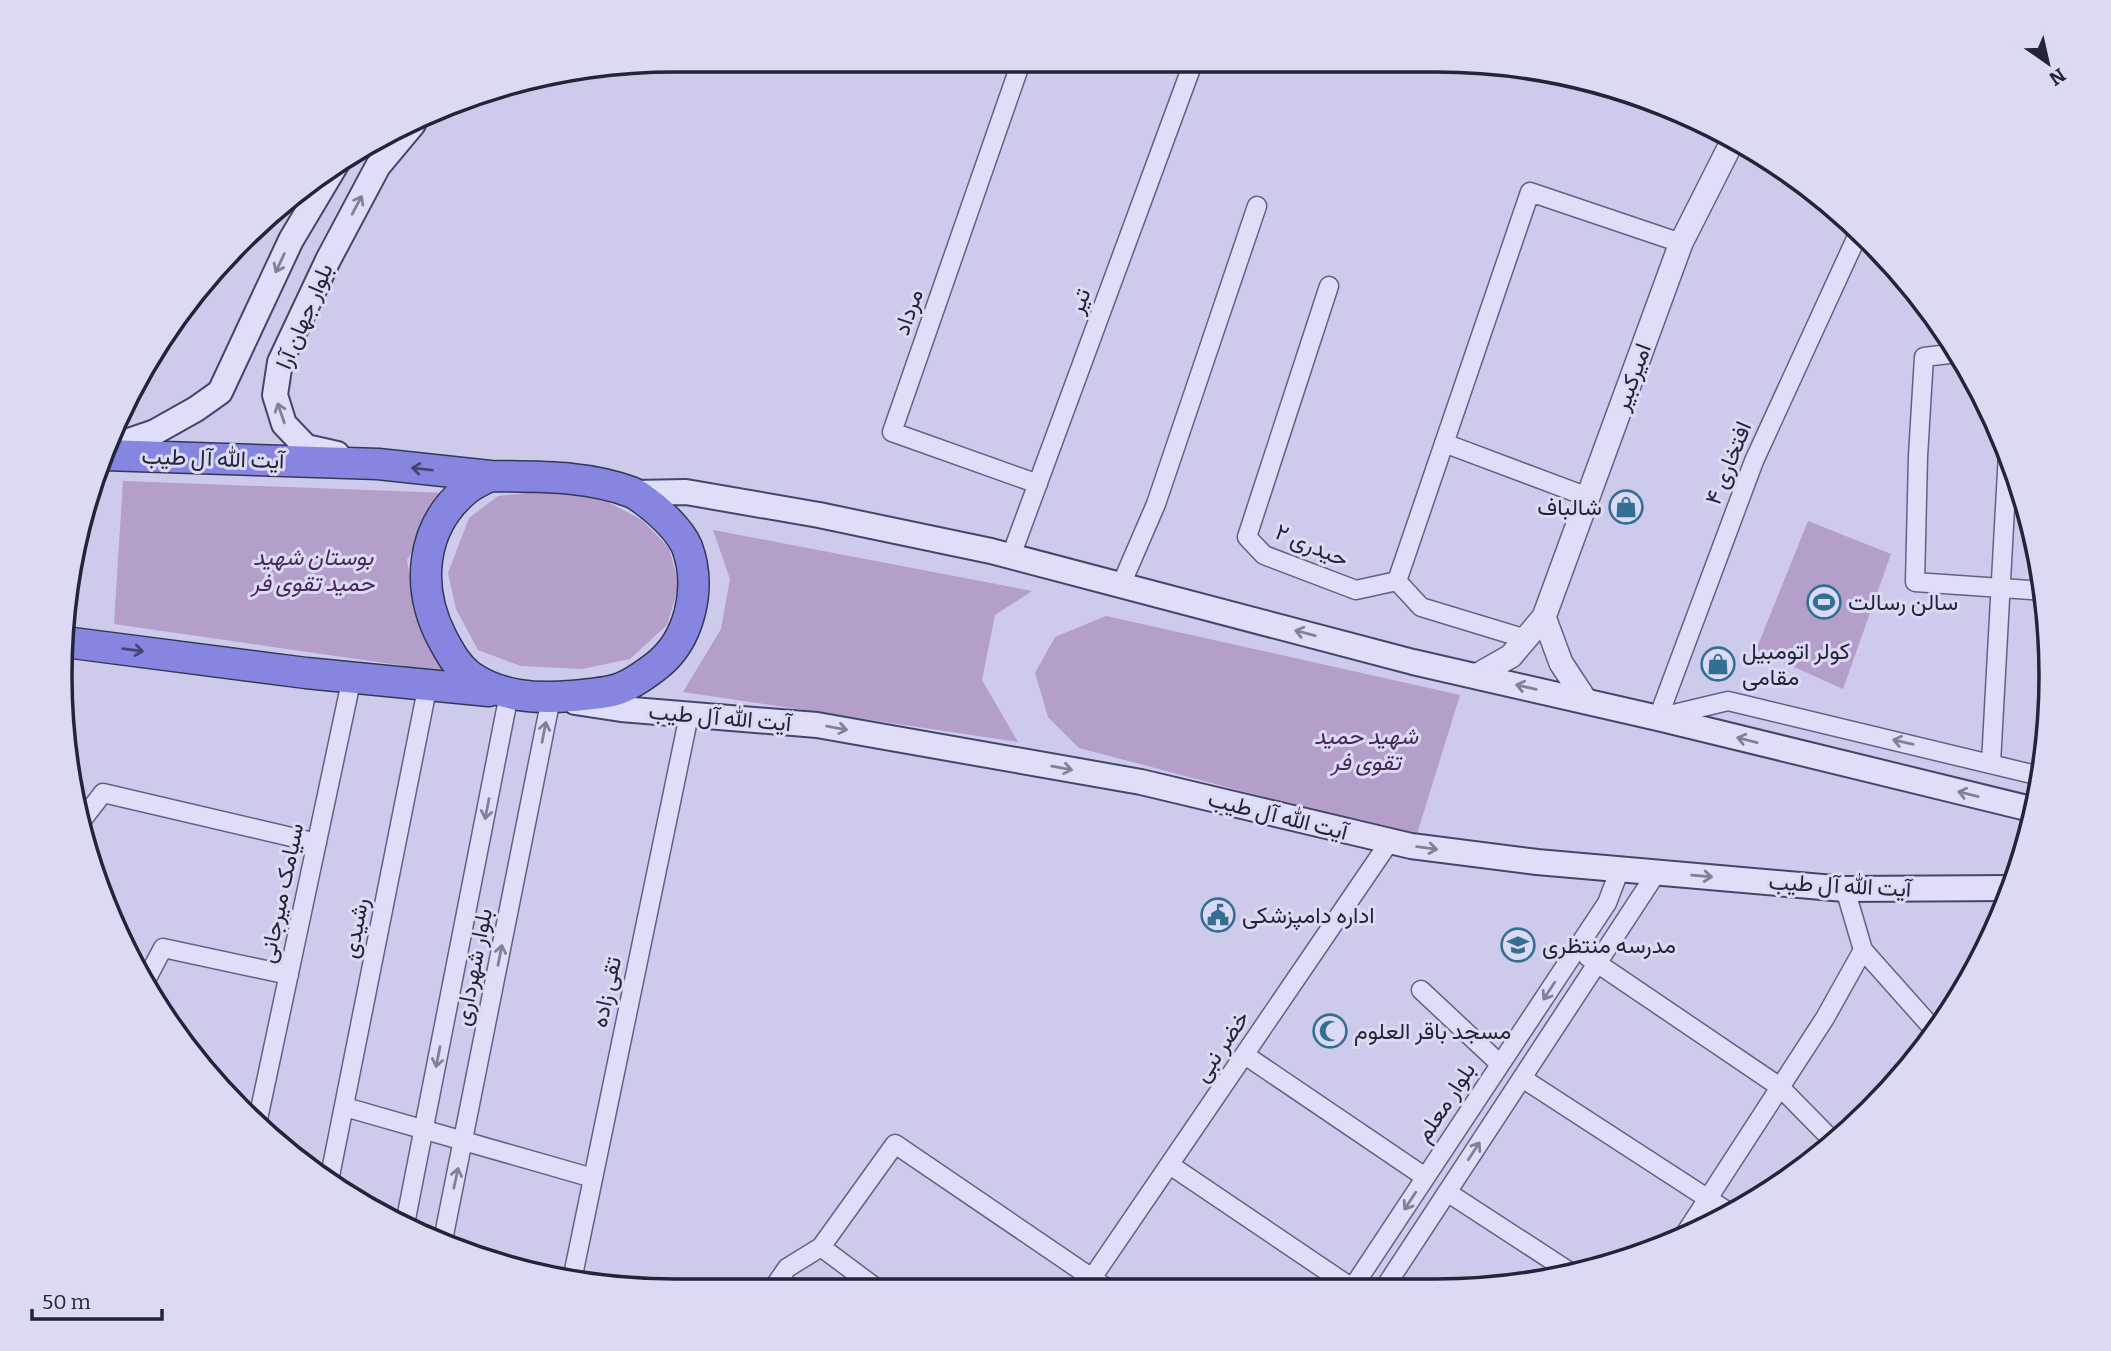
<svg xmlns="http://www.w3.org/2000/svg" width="2111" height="1351" font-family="Bitter,Vazirmatn,serif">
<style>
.green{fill:#b49eca}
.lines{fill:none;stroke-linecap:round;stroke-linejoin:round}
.minor-casing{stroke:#5f6288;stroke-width:21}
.tertiary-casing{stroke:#5f6288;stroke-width:26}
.secondary-casing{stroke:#42476a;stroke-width:28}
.trunk-casing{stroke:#333856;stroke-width:33}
.minor{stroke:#dfddf7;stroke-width:18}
.tertiary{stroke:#dfddf7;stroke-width:23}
.secondary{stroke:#dfddf7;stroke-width:24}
.trunk{stroke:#8686e0;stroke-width:30}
.oneway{stroke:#808198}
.oneway2{stroke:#454773}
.labels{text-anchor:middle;stroke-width:6;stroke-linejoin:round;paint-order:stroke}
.street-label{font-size:23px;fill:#222539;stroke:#dcd9f4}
.poi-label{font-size:23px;fill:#222539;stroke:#dcd9f4;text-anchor:start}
.park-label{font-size:23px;font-style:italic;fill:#452955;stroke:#dcd9f4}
.rim{fill:none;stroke:#222539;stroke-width:3.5}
</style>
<rect width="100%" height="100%" fill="#cdcaec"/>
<path class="green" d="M123 481 447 493 407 560 417 616 447 672 114 624Z
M552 490 604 500 642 520 669 548 679 585 667 625 630 659 582 669 521 666 478 650 456 609 448 573 469 518 498 496Z
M1808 521 1891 554 1843 689 1756 650Z
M713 530 1032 591 995 615 982 680 1018 742 683 692 721 629 730 579Z
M1106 616 1460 695 1416 837 1079 748 1048 717 1035 673 1055 637Z"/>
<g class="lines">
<defs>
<path id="minor" d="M1021 62 892 432 1038 484
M1329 286 1247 537 1264 555 1356 590 1397 581
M1958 353 1924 357 1918 456 1915 582 2045 591
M1444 443 1588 497
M1011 556 1193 63
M1397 581 1530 192 1681 243
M1397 581 1421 607 1526 639
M1121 585 1156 504 1257 206
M1661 717 1728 701 2040 776
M1658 718 1754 461 1859 232
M1991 763 2008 453
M79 824 103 793 317 843
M1863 950 1936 1032
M1588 957 1780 1087 1835 1143
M146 980 163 948 289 975
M1421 990 1500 1064
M1245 1055 1425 1177
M1522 1078 1730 1213
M345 1107 593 1178
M258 1119 352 677
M1170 1165 1355 1290
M329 1181 428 684
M1447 1192 1573 1274
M405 1224 509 694
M1683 1237 1825 1018 1863 950 1845 889
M442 1245 551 698
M821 1247 876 1288
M1092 1278 1390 841
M572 1280 689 715
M774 1287 787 1268 821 1247 895 1144 1108 1289
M1351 1290 1607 903 1620 869
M1383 1290 1657 872"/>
<path id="tertiary" d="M1544 617 1681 243 1732 142
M1476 676 1511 656 1544 617 1561 663 1586 701"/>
<path id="secondary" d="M108 448 155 432 196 409 220 392 291 240 338 161
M337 454 306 447 284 424 275 395 280 362 328 260 378 166 413 124
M634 493 686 492 819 515 991 551 1413 662 1658 718 2035 810
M575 702 621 709 817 725 1141 782 1411 846 1537 862 1845 889 2011 888"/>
<path id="trunk" d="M104 455 378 464 490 476
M490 476C538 477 586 475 631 492 639 495 646 502 653 507 666 518 680 531 687 547 702 588 690 641 655 667 621 693 613 692 572 696 537 699 500 697 470 676 457 666 450 653 442 638 416 588 420 527 467 489 473 484 482 480 490 476Z
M65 642 306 673 489 691"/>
</defs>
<use href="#minor" class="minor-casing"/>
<use href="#tertiary" class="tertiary-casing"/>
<use href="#secondary" class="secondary-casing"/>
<use href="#trunk" class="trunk-casing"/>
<use href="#minor" class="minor"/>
<use href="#tertiary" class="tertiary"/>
<use href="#secondary" class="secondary"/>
<use href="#trunk" class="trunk"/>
</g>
<defs><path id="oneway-shaft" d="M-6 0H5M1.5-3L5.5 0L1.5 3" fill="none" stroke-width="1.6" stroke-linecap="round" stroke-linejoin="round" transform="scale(1.75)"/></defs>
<g class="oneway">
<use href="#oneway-shaft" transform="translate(357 205) rotate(-62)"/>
<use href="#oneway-shaft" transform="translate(280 263) rotate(115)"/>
<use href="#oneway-shaft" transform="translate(281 413) rotate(-109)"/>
<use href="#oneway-shaft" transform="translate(1305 633) rotate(-165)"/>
<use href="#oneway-shaft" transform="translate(1526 687) rotate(-167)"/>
<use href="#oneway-shaft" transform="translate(837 728) rotate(10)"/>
<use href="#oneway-shaft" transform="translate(544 732) rotate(-79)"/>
<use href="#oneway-shaft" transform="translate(1747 740) rotate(-166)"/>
<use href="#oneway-shaft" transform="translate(1903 742) rotate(-167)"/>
<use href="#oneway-shaft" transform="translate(1062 768) rotate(10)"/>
<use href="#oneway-shaft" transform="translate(1968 794) rotate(-166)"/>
<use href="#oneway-shaft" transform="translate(487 809) rotate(101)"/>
<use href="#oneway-shaft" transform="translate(1427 848) rotate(7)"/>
<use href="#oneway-shaft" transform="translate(1702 876) rotate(5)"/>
<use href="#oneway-shaft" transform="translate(500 955) rotate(-79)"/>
<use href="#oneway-shaft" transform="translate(1549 991) rotate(123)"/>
<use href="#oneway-shaft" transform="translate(438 1057) rotate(101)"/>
<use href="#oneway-shaft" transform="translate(1474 1151) rotate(-57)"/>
<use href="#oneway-shaft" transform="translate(456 1178) rotate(-78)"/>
<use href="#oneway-shaft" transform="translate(1410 1201) rotate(123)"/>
</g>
<g class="oneway2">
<use href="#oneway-shaft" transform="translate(422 469) rotate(-174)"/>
<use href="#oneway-shaft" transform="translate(133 650) rotate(7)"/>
</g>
<defs>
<symbol id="shop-ring" viewBox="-11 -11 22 22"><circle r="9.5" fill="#dcd9f4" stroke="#336f93" stroke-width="1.5"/><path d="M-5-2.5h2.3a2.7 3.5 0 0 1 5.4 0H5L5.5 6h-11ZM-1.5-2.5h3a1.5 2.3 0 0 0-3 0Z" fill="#336f93"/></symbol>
<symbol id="stadium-ring" viewBox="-11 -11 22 22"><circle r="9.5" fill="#dcd9f4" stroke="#336f93" stroke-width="1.5"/><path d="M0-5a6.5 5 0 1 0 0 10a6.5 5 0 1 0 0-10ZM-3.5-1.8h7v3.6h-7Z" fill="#336f93"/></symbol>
<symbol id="civic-ring" viewBox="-11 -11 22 22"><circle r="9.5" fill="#dcd9f4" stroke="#336f93" stroke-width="1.5"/><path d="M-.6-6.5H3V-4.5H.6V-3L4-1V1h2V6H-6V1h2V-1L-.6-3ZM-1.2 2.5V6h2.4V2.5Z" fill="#336f93"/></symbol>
<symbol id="school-ring" viewBox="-11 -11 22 22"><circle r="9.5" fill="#dcd9f4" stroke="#336f93" stroke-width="1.5"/><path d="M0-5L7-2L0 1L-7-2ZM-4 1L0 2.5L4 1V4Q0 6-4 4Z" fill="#336f93"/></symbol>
<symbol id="mosque-ring" viewBox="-11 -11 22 22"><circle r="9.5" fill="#dcd9f4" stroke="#336f93" stroke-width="1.5"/><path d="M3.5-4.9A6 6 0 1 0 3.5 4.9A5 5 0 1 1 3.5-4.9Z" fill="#336f93"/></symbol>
</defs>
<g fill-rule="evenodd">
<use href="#shop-ring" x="1607" y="488" width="38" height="38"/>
<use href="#stadium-ring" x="1805" y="583" width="38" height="38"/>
<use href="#shop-ring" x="1699" y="645" width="38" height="38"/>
<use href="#civic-ring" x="1199" y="896" width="38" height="38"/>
<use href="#school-ring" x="1499" y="926" width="38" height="38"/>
<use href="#mosque-ring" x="1311" y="1012" width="38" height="38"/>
</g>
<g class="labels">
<g class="street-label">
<text transform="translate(1079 301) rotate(-70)" y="8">تیر</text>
<text transform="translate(908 312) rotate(-71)" y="8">مرداد</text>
<text transform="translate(304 316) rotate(-67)" y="8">بلوار جهان آرا</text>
<text transform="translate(1632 377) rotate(-70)" y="8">امیرکبیر</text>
<text transform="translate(213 458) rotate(2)" y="8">آیت الله آل طیب</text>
<text transform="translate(1728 463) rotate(-68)" y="8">افتخاری ۴</text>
<text transform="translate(1312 545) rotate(23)" y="8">حیدری ۲</text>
<text transform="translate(720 717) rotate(5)" y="8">آیت الله آل طیب</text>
<text transform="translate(1278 815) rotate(14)" y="8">آیت الله آل طیب</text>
<text transform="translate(1840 885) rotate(3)" y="8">آیت الله آل طیب</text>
<text transform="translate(281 893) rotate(-78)" y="8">سیامک میرجانی</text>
<text transform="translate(355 928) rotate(-79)" y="8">رشیدی</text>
<text transform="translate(473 967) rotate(-79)" y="8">بلوار شهرداری</text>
<text transform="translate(606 992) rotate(-78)" y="8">تقی زاده</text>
<text transform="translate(1221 1046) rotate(-56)" y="8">خضر نبی</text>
<text transform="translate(1445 1102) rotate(-57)" y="8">بلوار معلم</text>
</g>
<g class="poi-label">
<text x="1602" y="515" text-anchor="end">شالباف</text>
<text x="1848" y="610">سالن رسالت</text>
<text x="1742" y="659">کولر اتومبیل<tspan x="1742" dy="26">مقامی</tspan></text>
<text x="1242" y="923">اداره دامپزشکی</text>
<text x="1542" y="953">مدرسه منتظری</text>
<text x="1354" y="1039">مسجد باقر العلوم</text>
</g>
<g class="park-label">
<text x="313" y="565">بوستان شهید<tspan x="313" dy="26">حمید تقوی فر</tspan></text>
<text x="1366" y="744">شهید حمید<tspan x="1366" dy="26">تقوی فر</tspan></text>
</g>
</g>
<path d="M0 0H2111V1351H0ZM675 72H1436A603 603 0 0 1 2039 675V676A603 603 0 0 1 1436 1279H675A603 603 0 0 1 72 676V675A603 603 0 0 1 675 72Z" fill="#dcd9f4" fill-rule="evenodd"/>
<path class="rim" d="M675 72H1436A603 603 0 0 1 2039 675V676A603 603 0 0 1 1436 1279H675A603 603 0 0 1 72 676V675A603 603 0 0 1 675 72Z"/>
<g transform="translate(2048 63) rotate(146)" stroke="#dcd9f4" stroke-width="5" paint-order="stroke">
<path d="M0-5L12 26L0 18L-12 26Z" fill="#222539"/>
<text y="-10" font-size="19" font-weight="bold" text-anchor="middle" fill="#222539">N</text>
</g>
<path d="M32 1309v10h130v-10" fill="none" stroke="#222539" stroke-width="3.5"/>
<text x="42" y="1309" font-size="21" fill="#222539" stroke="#dcd9f4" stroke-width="5" paint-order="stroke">50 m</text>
</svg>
